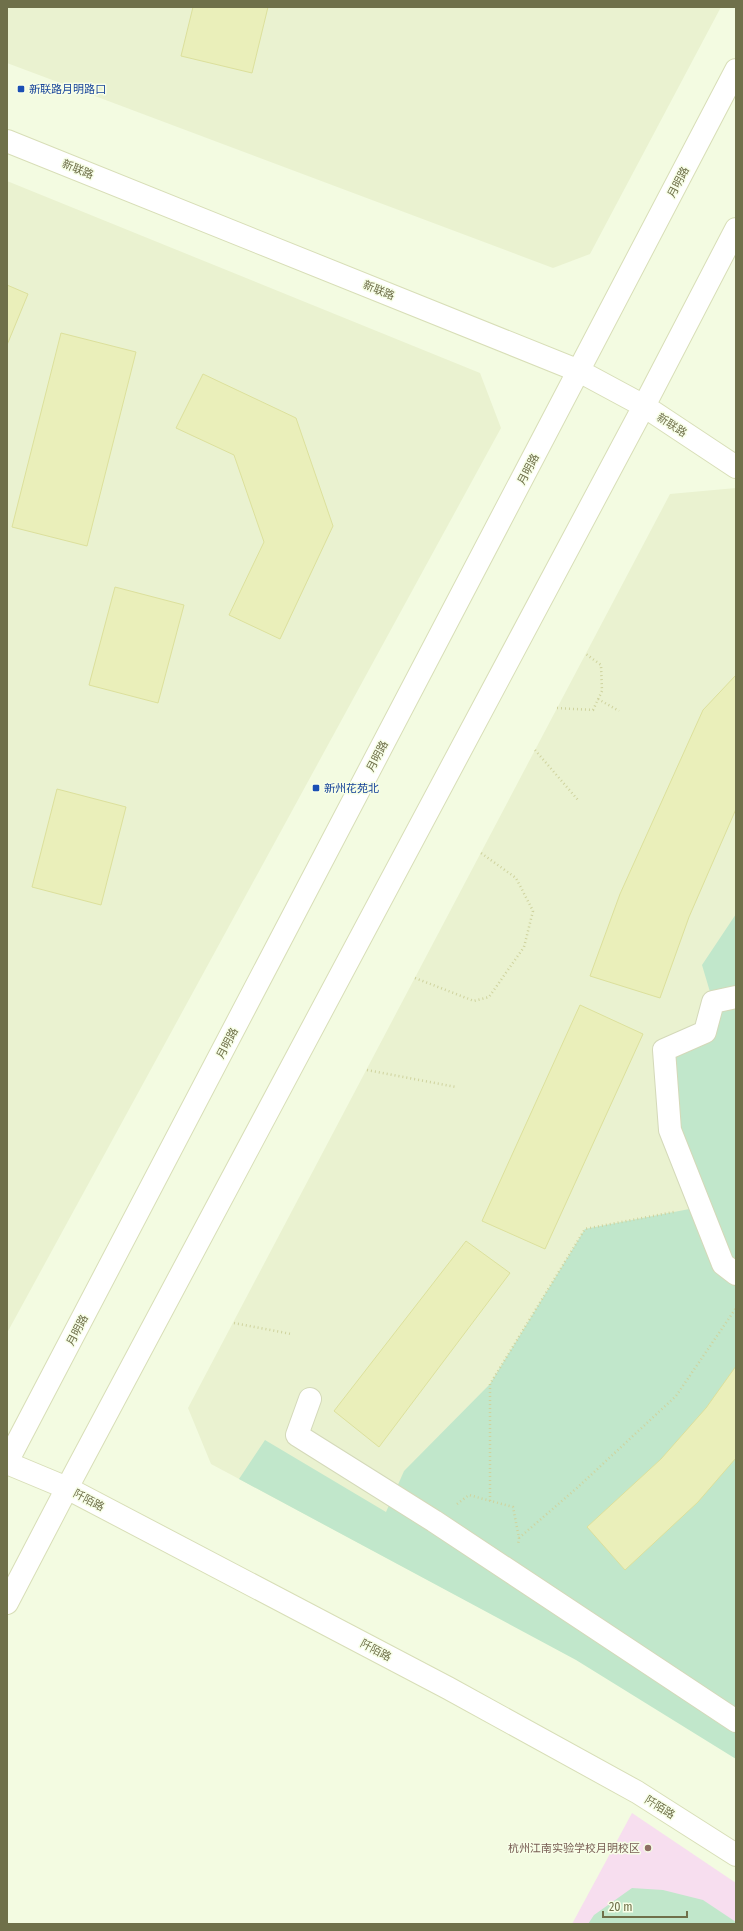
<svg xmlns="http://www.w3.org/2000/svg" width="743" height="1931" font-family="'Fira Sans Condensed','Noto Sans SC',sans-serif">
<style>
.residential{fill:#eaf2d0}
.education{fill:#f7deef}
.green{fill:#c1e7cb}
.building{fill:#eaefba;stroke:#dce09c}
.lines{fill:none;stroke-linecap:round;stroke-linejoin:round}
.street-casing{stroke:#d4d9b9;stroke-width:24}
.secondary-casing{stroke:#d8deb7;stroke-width:24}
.path{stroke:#cfd39e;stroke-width:2.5;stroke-dasharray:1 3;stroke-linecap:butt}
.street{stroke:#fff;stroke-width:22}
.secondary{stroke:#fff;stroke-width:22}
.transit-dot{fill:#1a4fb4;stroke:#f7fee7;stroke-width:1.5}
.education-dot{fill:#8d6e63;stroke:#f7fee7;stroke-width:1.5}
.labels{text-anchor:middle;stroke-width:3;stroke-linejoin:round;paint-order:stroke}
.transit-label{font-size:11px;fill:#164399;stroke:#f7fee7;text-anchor:start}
.street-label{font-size:11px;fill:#6f704a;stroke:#f7fee7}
.education-label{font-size:11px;fill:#785e54;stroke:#f7fee7;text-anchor:end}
</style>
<rect width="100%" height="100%" fill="#f3fbe1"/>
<path class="residential" d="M7 7H721L590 254 553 268 7 63Z
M7 181 480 373 501 428 7 1333Z
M736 488V1758L598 1671 211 1464 188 1408 670 494Z"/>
<path class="education" d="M632 1813 736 1883V1924H572Z"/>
<path class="green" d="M736 914V1759L576 1660 239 1479 265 1440 386 1512 404 1471 490 1384 585 1229 700 1207 670 1130 664 1050 705 1032 713 1002 702 965Z
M632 1888 663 1890 703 1900 736 1922V1924H588L594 1915Z"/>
<path class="building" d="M193 7H268L252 73 181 56Z
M7 285 28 294 7 345Z
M61 333 136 352 87 546 12 527Z
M203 374 296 418 333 526 280 639 229 615 264 542 234 455 176 428Z
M115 587 184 605 158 703 89 685Z
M736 675V809L689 917 660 998 590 976 620 894 703 710Z
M57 789 126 807 101 905 32 887Z
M580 1005 643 1034 545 1249 482 1221Z
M466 1241 510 1273 379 1447 334 1411Z
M736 1366V1458L698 1502 625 1570 587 1527 661 1459 706 1408Z"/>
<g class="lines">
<defs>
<path id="street" d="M736 997 713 1002 705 1032 664 1050 670 1130 723 1264 736 1274
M310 1399 297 1435 434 1521 736 1721"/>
<path id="secondary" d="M7 141 579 371 644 406 736 467
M7 1462 736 70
M7 1463 67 1488 448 1688 637 1792 736 1855
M7 1603 67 1488 644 406 736 229"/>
</defs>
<use href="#street" class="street-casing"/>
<use href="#secondary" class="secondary-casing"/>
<path class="path" d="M598 699 619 711
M557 708 593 710 602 691 601 665 586 654
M535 750 578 800
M415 978 474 1001 489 997 524 947 533 911 516 878 481 853
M367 1070 456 1087
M234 1323 291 1334
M490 1501V1384L585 1229 674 1212
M457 1504 469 1495 513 1507 519 1538 518 1545
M519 1538 578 1487 676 1396 736 1308"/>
<use href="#street" class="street"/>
<use href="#secondary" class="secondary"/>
</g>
<g class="transit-dot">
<rect x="17" y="85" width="8" height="8" rx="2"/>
<rect x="312" y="784" width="8" height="8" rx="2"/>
</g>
<circle class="education-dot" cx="648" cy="1848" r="4"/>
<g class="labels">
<g class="transit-label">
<text x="29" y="93">新联路月明路口</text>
<text x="324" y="792">新州花苑北</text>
</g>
<g class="street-label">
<text transform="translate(78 169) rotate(22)" y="4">新联路</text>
<text transform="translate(678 182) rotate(-62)" y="4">月明路</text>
<text transform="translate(379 290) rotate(22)" y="4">新联路</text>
<text transform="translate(672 425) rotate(33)" y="4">新联路</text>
<text transform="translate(528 469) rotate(-62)" y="4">月明路</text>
<text transform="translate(377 756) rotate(-62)" y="4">月明路</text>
<text transform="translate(227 1043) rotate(-62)" y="4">月明路</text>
<text transform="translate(77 1330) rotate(-62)" y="4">月明路</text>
<text transform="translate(89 1500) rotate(28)" y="4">阡陌路</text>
<text transform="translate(376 1650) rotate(28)" y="4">阡陌路</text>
<text transform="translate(660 1807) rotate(32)" y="4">阡陌路</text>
</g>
<g class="education-label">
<text x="640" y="1852">杭州江南实验学校月明校区</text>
</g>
</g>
<rect width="743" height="1931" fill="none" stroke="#6f704a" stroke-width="16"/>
<path d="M603 1911v6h84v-6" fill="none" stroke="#6f704a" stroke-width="2"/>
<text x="609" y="1911" font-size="12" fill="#6f704a" stroke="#f7fee7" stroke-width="3" paint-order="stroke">20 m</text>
</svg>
